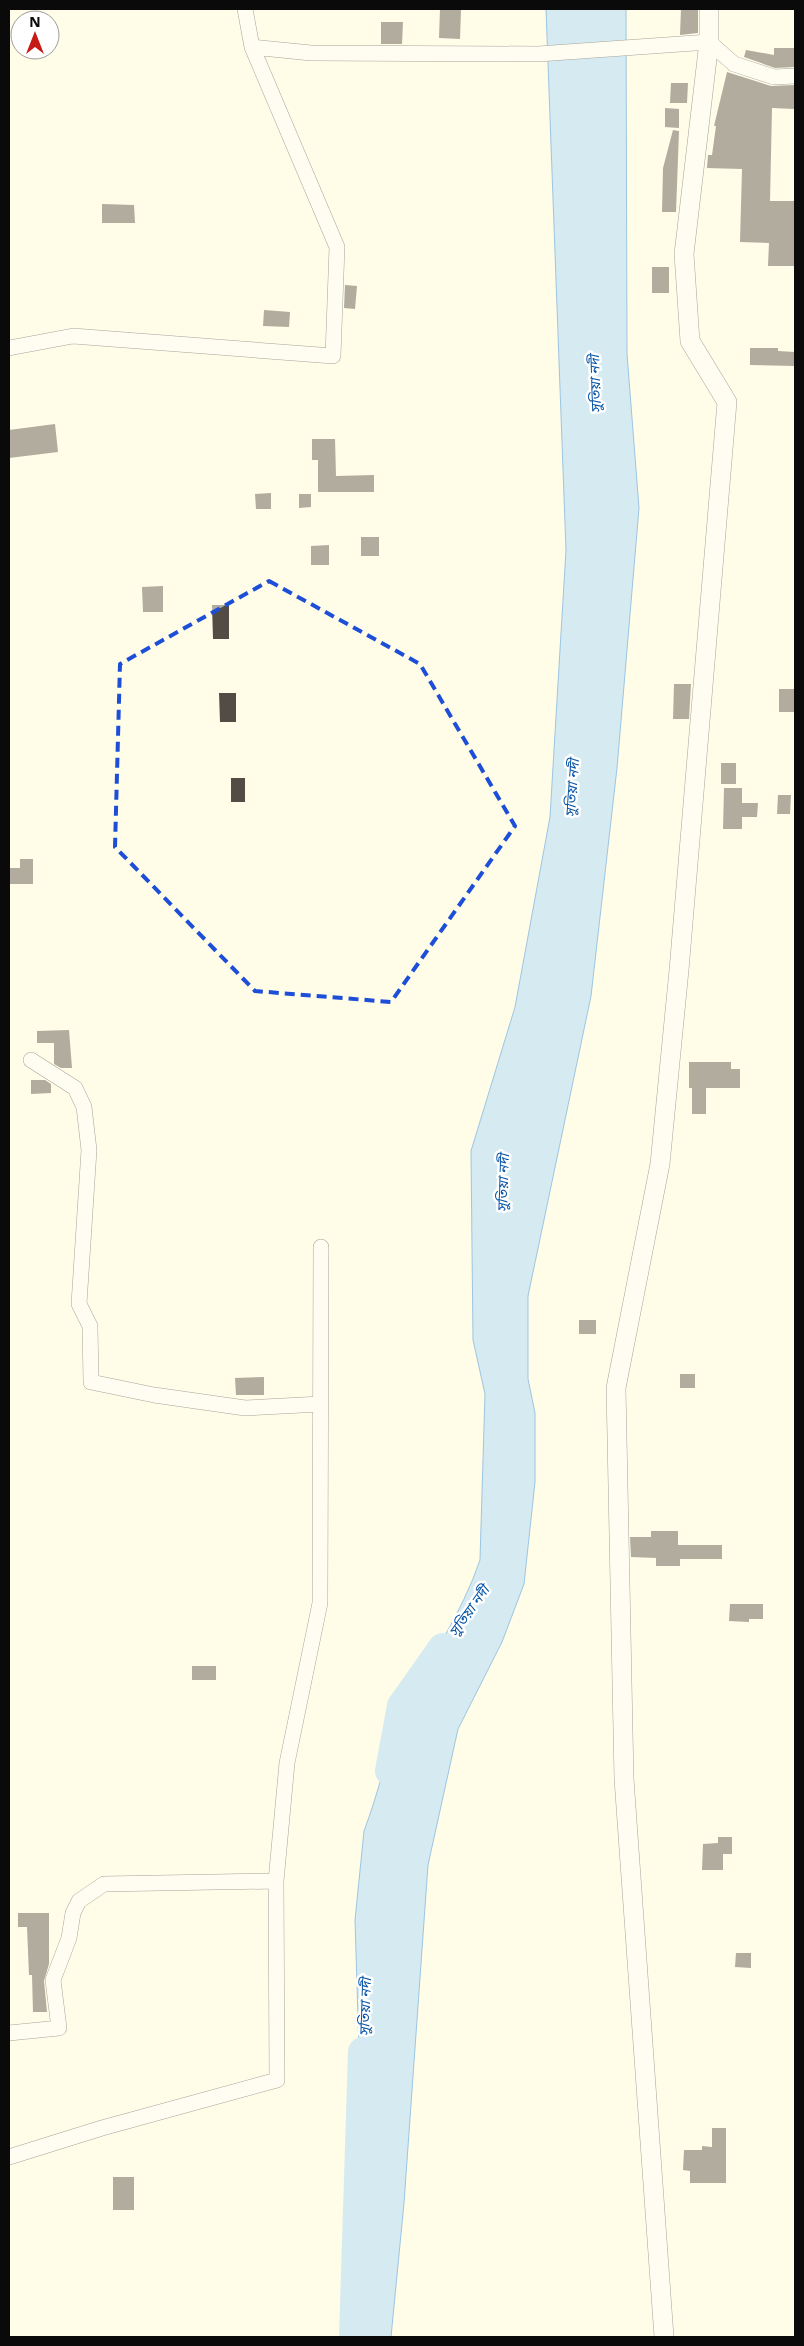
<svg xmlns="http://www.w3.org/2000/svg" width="804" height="2346" font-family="Georgia,'Noto Sans Bengali',serif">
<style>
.water{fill:#a5d5fd;stroke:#2584db}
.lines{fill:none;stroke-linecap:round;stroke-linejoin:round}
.river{stroke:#a5d5fd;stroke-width:30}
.building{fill:#534c45}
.minor-casing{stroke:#3d3d3d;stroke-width:16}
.tertiary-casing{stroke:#3d3d3d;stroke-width:20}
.minor{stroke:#fff;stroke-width:15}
.tertiary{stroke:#fff;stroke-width:19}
.marked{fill:none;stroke:#1d4ed8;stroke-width:4;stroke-dasharray:10 6;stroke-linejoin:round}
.labels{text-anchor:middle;stroke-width:5;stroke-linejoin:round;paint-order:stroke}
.water-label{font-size:14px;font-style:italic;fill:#0855a6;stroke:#fff}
</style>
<rect width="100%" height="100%" fill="#fffce7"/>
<path class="water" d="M546 9H626L627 354 639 508 617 768 591 996 528 1296V1379L535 1413V1482L524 1584 502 1642 458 1729 428 1865 404 2203 391 2337H355L360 2266 365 2112 360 2081 355 1920 364 1831C379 1792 387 1750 405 1711 428 1660 462 1614 480 1560L485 1394 473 1340 471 1151 515 1007 550 817 566 550Z"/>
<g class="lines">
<path class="river" d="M390 1771 402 1706 443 1648
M354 2337 363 2052"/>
</g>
<path class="building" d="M440 9H461L460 39 439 38Z
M681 9H698V33L680 35Z
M381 22H403L402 44H381Z
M774 48H795V67L775 68 744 57 746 50 774 55Z
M727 72 771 86 795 85V109L772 108 770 201H795V266H768L769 243 740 242 742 169 707 168 708 155H712L716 126H714Z
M671 83H688L687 103H670Z
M665 108 679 109V128L665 127Z
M673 130 679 131 676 212H662L663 168Z
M102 204 134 205 135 223H102Z
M652 267H669V293H652Z
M345 285 357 286 355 309 344 308Z
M264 310 290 312 289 327 263 326Z
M750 348H778V351L795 352V366L750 365Z
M55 424 58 452 9 458V430Z
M312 439H335L336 476 374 475V492H318V460H312Z
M271 493V509H256L255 494Z
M299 494H311V507L299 508Z
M361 537H379V556H361Z
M329 545V565H311V546Z
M163 586V612H143L142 587Z
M212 605H229V639H213Z
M674 684H691L689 719H673Z
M779 689H795V712H779Z
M219 693H236V722H220Z
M721 763H736V784H721Z
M231 778H245V802H231Z
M724 788H742V803H758L757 817H742V829H723Z
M778 795H791L790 814H777Z
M20 859H33V884H9V868H20Z
M69 1030 72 1068H61L54 1064V1043H37V1031Z
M689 1062H731V1069H740V1088H706V1114H692V1088H689Z
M31 1080H45L51 1084V1093L31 1094Z
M579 1320H596V1334H579Z
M680 1374H695V1388H680Z
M264 1377V1395H236L235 1378Z
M651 1531H678V1545H722V1559H680V1566H656V1558L631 1557 630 1537H651Z
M730 1604H763V1619H749V1622L729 1621Z
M192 1666H216V1680H192Z
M718 1837H732V1854H723V1870H702L703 1844 718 1843Z
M18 1913H49V1964L44 1981 47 2012H33L32 1975H29L27 1927H18Z
M736 1953H751V1968L735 1967Z
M712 2128H726V2183H690V2171L683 2170 684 2150H702V2146L712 2147Z
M113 2177H134V2210H113Z"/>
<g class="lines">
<defs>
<path id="minor" d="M245 9 252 47 311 53 538 54 709 42 734 64 774 77 795 76
M9 348 73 336 333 356 337 247 252 47
M31 1060 75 1088 84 1107 89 1150 79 1304 90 1326 91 1382 154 1395 245 1408 321 1404
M9 2033 59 2028 53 1980 69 1938 73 1913 79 1901 104 1884 276 1881 287 1763 320 1603 321 1247
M9 2157 102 2128 277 2080 276 1881"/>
<path id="tertiary" d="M664 2337 624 1779 616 1388 660 1164 679 970 727 402 690 341 684 254 709 42V9"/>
</defs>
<use href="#minor" class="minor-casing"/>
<use href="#tertiary" class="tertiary-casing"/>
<use href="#minor" class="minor"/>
<use href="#tertiary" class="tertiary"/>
</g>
<path d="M0 0H804V2346H0ZM269 581 420 664 515 826 391 1002 255 991 115 847 120 664Z" fill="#fffce7" fill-opacity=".55" fill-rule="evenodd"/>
<path class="marked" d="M269 581 420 664 515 826 391 1002 255 991 115 847 120 664Z"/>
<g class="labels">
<g class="water-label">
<text transform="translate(595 384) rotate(-92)" y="5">সুতিয়া নদী</text>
<text transform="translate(572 788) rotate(-86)" y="5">সুতিয়া নদী</text>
<text transform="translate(503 1183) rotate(-88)" y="5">সুতিয়া নদী</text>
<text transform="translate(469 1611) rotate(-55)" y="5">সুতিয়া নদী</text>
<text transform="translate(365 2007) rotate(-88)" y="5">সুতিয়া নদী</text>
</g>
</g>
<rect width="804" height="2346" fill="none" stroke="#0a0a0a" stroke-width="20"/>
<g transform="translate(35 35)"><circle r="24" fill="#ffffff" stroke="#9d9d9d"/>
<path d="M0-4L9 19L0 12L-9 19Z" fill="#c61b15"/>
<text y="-8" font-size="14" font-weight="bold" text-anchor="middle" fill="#0a0a0a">N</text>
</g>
</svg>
